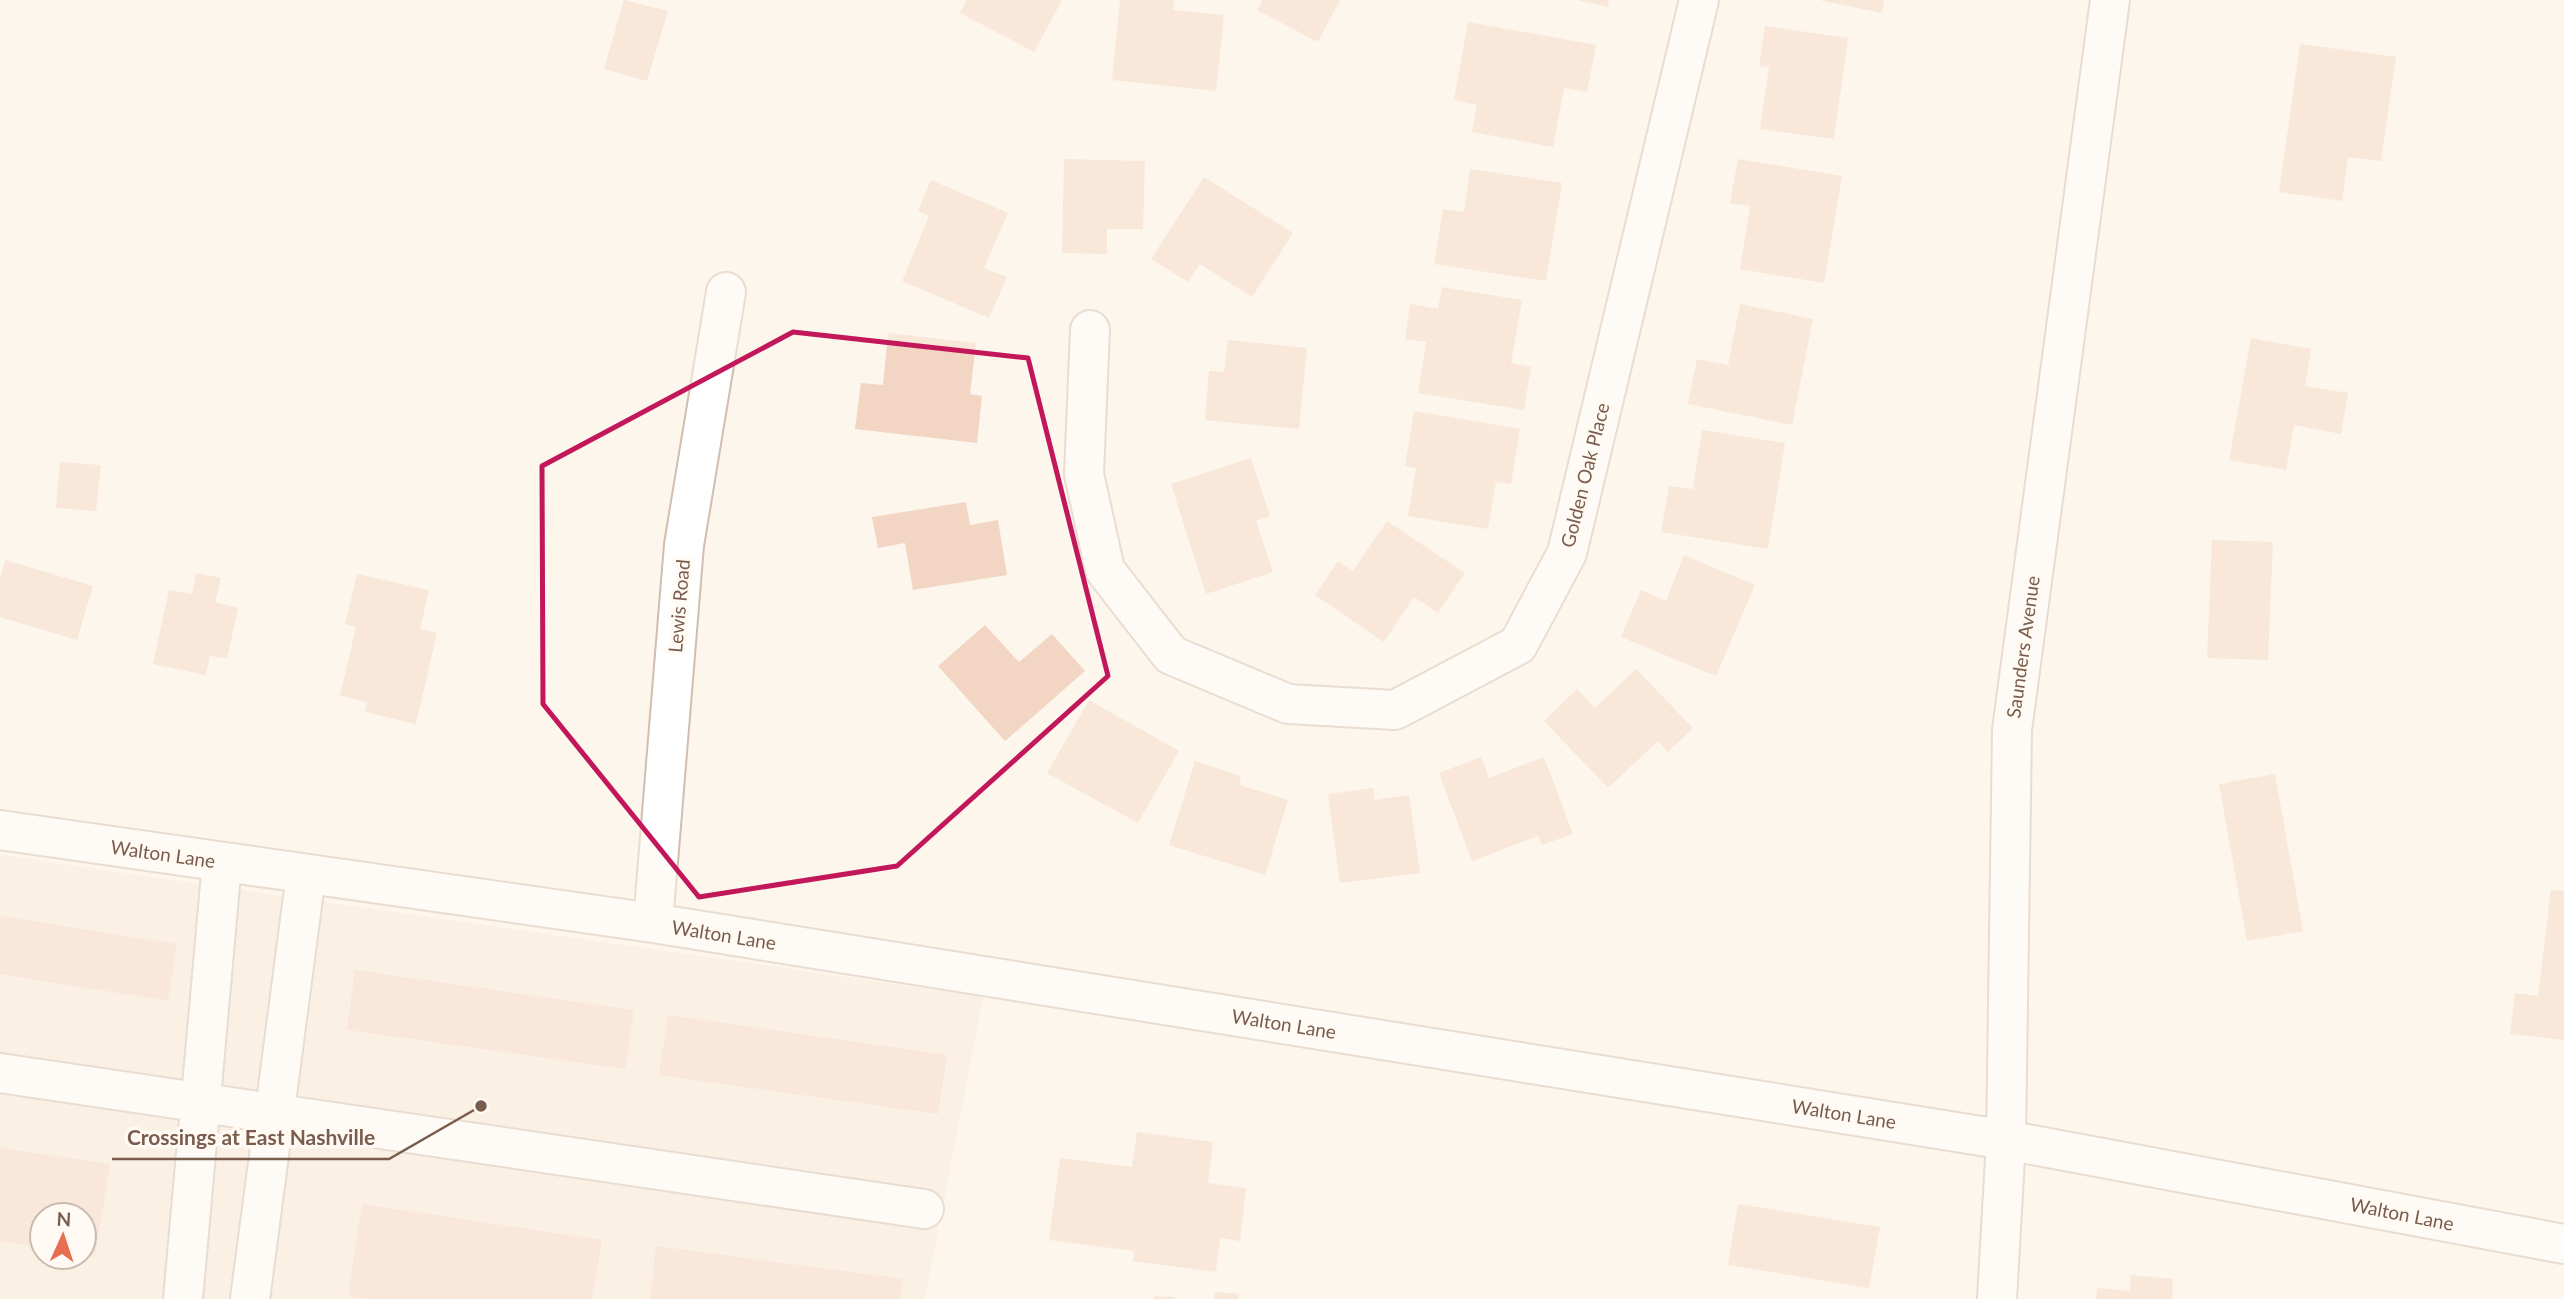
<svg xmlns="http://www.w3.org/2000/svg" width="2564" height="1299" font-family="Lato,sans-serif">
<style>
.residential{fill:#f5e8da;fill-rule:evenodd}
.building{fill:#f3d5c3}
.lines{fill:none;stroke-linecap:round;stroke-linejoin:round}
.minor-casing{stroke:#d1beb0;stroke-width:42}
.minor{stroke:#fff;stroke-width:38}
.marked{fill:none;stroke:#c2185b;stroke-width:5;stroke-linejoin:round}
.labels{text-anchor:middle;stroke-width:7;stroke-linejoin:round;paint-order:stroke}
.street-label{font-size:19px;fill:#7a5c4d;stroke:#fffaf3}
.leader{fill:none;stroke:#7a5c4d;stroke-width:2.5}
.callout-dot{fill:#7a5c4d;stroke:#fffaf3;stroke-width:2.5}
.callout-label{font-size:21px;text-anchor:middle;font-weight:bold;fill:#7a5c4d;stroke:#fffaf3;stroke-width:7;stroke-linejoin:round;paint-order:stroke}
</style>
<rect width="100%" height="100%" fill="#fdf6ec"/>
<path class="residential" d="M0 855 983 997 925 1299H0ZM42 1215H84V1257H42Z"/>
<path class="building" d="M624 0 668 11 647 81 604 69Z
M967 0H1062L1034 52 960 13Z
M1120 0H1174L1173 10 1224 15 1216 91 1112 80Z
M1263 0H1340L1318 42 1257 10Z
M1577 0H1609L1608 7Z
M1819 0H1884L1882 13Z
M1468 22 1596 45 1587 92 1564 88 1553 147 1472 132 1477 105 1454 100Z
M1765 26 1848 38 1834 139 1760 129 1769 67 1759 66Z
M2300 44 2396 57 2381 161 2348 157 2342 201 2279 192Z
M1064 159 1145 161 1143 229H1107V254L1062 253Z
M1738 159 1842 176 1824 283 1740 269 1750 206 1730 203Z
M1470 169 1562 183 1546 281 1434 264 1443 209 1464 212Z
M1204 177 1293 233 1252 297 1200 264 1188 282 1151 259Z
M931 180 1008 213 984 268 1007 277 989 318 902 281 929 216 918 211Z
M1442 287 1522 300 1511 363 1531 367 1524 410 1418 393 1426 342 1405 339 1410 304 1438 309Z
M1740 304 1813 319 1792 425 1688 404 1697 359 1728 365Z
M888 333 976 343 970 394 982 396 977 443 855 429 861 383 883 385Z
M2251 338 2311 349 2305 386 2348 393 2341 434 2294 425 2286 470 2229 460Z
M1228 340 1307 348 1299 429 1205 420 1209 371 1224 372Z
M1414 411 1520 429 1511 484 1496 482 1488 529 1408 516 1416 468 1405 466Z
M1702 430 1785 443 1768 549 1661 532 1669 486 1693 489Z
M1251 458 1270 516 1256 521 1273 572 1206 594 1171 484Z
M60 462 101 465 96 511 56 508Z
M966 502 970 525 998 520 1007 575 913 590 905 543 878 548 872 517Z
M1387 521 1465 573 1438 613 1414 597 1384 642 1315 595 1338 561 1353 571Z
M2212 540 2273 542 2268 660 2207 658Z
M1684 555 1755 585 1716 676 1621 637 1641 590 1666 601Z
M5 560 93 586 77 640 0 617V579Z
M196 573 221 578 215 602 238 608 227 659 210 656 206 675 153 664 169 590 192 594Z
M357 574 429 590 420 629 437 633 416 724 365 712 367 702 340 696 356 627 345 624Z
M985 625 1019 662 1052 634 1085 671 1005 741 938 666Z
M1636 669 1693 728 1668 752 1658 741 1608 788 1544 721 1577 689 1595 708Z
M1089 700 1179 751 1138 823 1047 773Z
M1481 757 1489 778 1544 757 1573 834 1542 845 1538 836 1472 861 1439 773Z
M1195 761 1241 776 1239 785 1288 800 1265 875 1169 845Z
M2275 774 2303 931 2247 941 2219 784Z
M1373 788 1375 800 1409 795 1420 873 1340 883 1328 794Z
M2551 890 2564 891V1040L2510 1034 2515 993 2538 996Z
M0 916 177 944 168 1001 0 974Z
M355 970 634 1010 625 1069 347 1030Z
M668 1015 947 1055 938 1114 659 1075Z
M1137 1132 1213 1142 1208 1183 1246 1188 1240 1241 1220 1238 1216 1272 1133 1261 1134 1251 1049 1240 1060 1158 1132 1167Z
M0 1148 110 1164 95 1256 84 1254V1215H42V1248L0 1241Z
M362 1204 602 1240 592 1299H369L348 1296Z
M1738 1204 1880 1227 1869 1288 1728 1265Z
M656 1246 903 1279 900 1299H650Z
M2131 1275 2173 1279 2172 1299H2096L2097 1288 2130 1291Z
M1215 1292 1239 1294V1299H1214Z
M1155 1296 1175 1297V1299H1155Z"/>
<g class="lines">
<defs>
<path id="minor" d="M1090 330 1084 474 1105 570 1171 655 1288 704 1395 710 1518 645 1567 553 1699 0
M0 830 653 923 2006 1140 2564 1244
M653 923 684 545 726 292
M0 1073 924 1209
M183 1299 222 863
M250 1299 306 875
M1997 1299 2006 1140 2012 730 2110 0"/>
</defs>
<use href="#minor" class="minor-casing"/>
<use href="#minor" class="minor"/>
</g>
<path d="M0 0H2564V1299H0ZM793 332 1028 358 1108 676 897 866 699 897 543 704 542 466Z" fill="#fdf6ec" fill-opacity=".55" fill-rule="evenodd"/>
<path class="marked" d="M793 332 1028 358 1108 676 897 866 699 897 543 704 542 466Z"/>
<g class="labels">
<g class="street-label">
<text transform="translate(1585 475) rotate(-76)" y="7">Golden Oak Place</text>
<text transform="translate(679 606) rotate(-85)" y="7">Lewis Road</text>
<text transform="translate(2023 647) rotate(-82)" y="7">Saunders Avenue</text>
<text transform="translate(163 854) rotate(8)" y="7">Walton Lane</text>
<text transform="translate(724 935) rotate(9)" y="7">Walton Lane</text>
<text transform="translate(1284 1024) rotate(9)" y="7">Walton Lane</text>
<text transform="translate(1844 1114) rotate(9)" y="7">Walton Lane</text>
<text transform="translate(2402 1214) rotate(11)" y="7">Walton Lane</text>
</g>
</g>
<path class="leader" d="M481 1106L389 1159H112"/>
<circle class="callout-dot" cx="481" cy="1106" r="7"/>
<g class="callout-label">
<text x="251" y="1145">Crossings at East Nashville</text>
</g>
<g transform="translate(63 1236) rotate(3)"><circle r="33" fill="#fffaf3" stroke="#cabbb1" stroke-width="2"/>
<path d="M0-5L12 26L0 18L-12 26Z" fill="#e76f51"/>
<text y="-10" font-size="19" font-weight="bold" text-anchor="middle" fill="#7a5c4d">N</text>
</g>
</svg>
